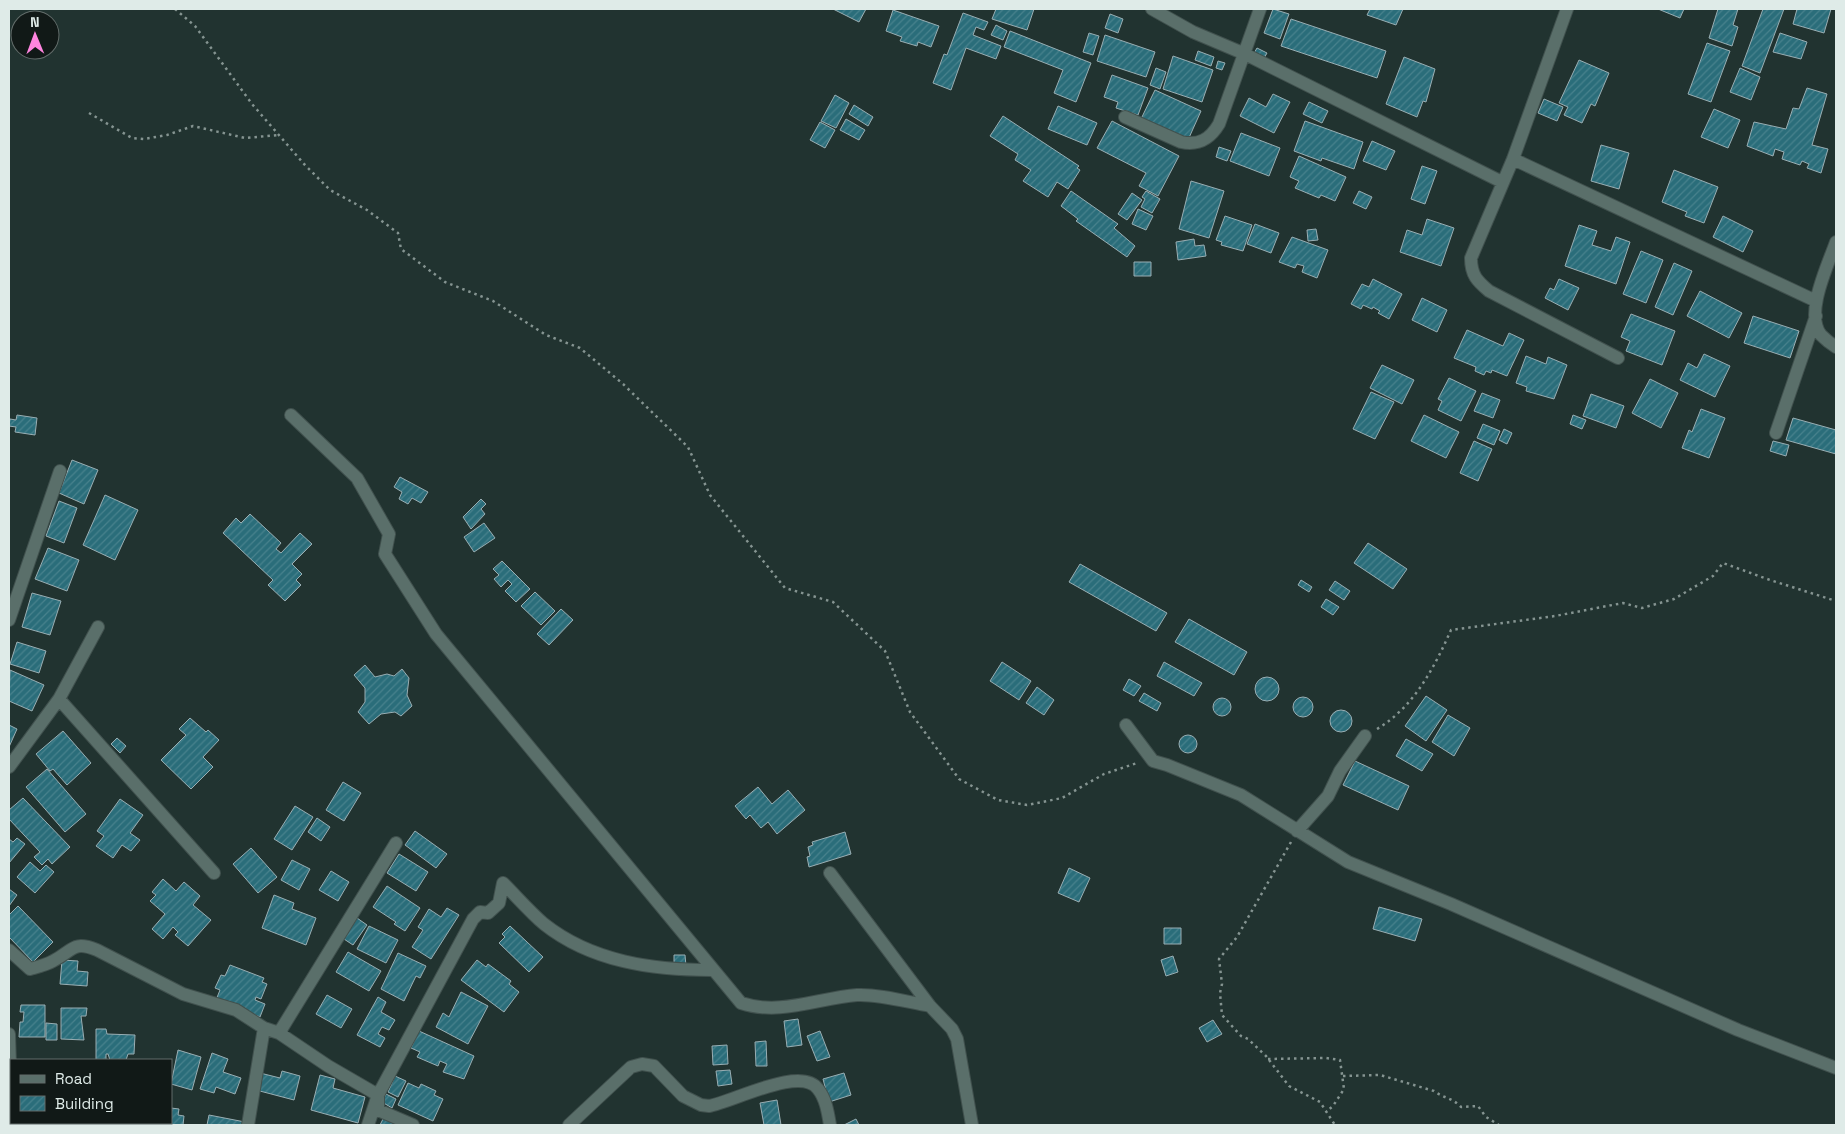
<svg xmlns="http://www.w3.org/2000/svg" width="1845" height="1134" font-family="'Space Grotesk',sans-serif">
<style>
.building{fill:url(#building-hatch);stroke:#99aeb3}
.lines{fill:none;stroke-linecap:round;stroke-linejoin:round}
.minor-casing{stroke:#41514e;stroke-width:14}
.path{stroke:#859491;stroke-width:2.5;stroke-dasharray:2.5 4;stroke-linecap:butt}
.minor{stroke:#5a6f6a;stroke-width:12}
</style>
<defs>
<pattern id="building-hatch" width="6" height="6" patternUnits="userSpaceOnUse" patternTransform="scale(1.25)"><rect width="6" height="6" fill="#2a6d7a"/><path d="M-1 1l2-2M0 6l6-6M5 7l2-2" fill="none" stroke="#48828d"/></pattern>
</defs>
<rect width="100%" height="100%" fill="#213330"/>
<path class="building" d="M833 9H866L859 22Z
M996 9H1034L1027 30 992 19Z
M1273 9 1289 14 1280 39 1264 33Z
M1370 9H1403L1396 25 1367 15Z
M1658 9H1684L1680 18Z
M1718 9H1738L1733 25 1738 27 1732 46 1709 38Z
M1763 9H1784L1760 73 1742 66Z
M1797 9H1831L1824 33 1793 24Z
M893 10 939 26 931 47 918 42 917 46 900 41 902 37 886 31Z
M963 13 988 22 984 30 976 27 973 35 1001 46 996 59 966 48 951 90 933 83 944 54 947 55Z
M1110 14 1123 19 1118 33 1105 28Z
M1291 19 1386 51 1377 78 1281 46Z
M996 25 1007 31 1003 40 991 35Z
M1010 31 1091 63 1076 102 1054 93 1063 70 1004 47Z
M1089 33 1099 36 1093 55 1083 52Z
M1780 33 1807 42 1801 59 1773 52Z
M1105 35 1155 52 1146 77 1097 61Z
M1707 43 1730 51 1711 102 1688 94Z
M1257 48 1267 53 1263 60 1253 55Z
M1198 51 1214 57 1211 66 1195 60Z
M1173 56 1213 70 1202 102 1163 89Z
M1404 57 1435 69 1426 102 1423 101 1417 117 1386 104Z
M1579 60 1609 73 1595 106 1591 104 1582 123 1564 115 1568 107 1559 103Z
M1218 61 1225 63 1222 70 1216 68Z
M1156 68 1166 72 1160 89 1150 85Z
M1740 68 1760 77 1751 100 1730 92Z
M1112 75 1148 88 1138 115 1116 108 1118 102 1104 97Z
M1807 88 1827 94 1812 145 1828 149 1821 173 1807 168 1809 164 1802 161 1800 165 1782 159 1784 152 1775 149 1773 156 1747 146 1754 122 1786 129 1793 108 1799 109Z
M1155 90 1201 111 1188 140 1141 119Z
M1273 94 1290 102 1274 133 1240 116 1249 98 1266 107Z
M835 95 849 103 836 128 821 121Z
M1544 99 1563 107 1557 121 1538 113Z
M1309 102 1328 111 1322 123 1303 114Z
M854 105 873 117 868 126 849 114Z
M1058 106 1097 123 1087 145 1048 129Z
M1714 109 1740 120 1728 148 1701 137Z
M1003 116 1079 166 1077 168 1080 170 1068 189 1057 182 1048 197 1023 181 1031 170 1015 160 1018 154 990 136Z
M846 119 865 130 859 140 840 130Z
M1112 121 1179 156 1158 196 1139 186 1146 173 1097 148Z
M1305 121 1363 142 1354 169 1322 158 1321 161 1294 151Z
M820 122 835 130 825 148 810 140Z
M1241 133 1280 148 1269 176 1230 161Z
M1372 141 1395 151 1386 170 1363 161Z
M1601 145 1629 153 1619 189 1591 181Z
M1219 147 1231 151 1227 161 1216 157Z
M1299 156 1346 177 1335 201 1321 195 1319 198 1295 188 1299 181 1290 177Z
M1422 166 1437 171 1425 204 1411 199Z
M1674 170 1718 187 1704 223 1685 216 1687 212 1662 202Z
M1191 181 1224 191 1209 238 1179 229Z
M1071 191 1118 224 1114 228 1135 246 1127 257 1076 221 1078 219 1061 206Z
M1146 191 1160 199 1152 213 1141 207 1145 199 1142 197Z
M1359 191 1372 197 1366 209 1353 203Z
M1132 193 1142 200 1127 220 1118 214Z
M1138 209 1153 216 1146 230 1132 224Z
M1225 216 1252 225 1243 251 1221 245 1222 242 1216 240Z
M1723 216 1753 231 1743 252 1713 237Z
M1427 219 1454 228 1441 266 1400 252 1407 230 1422 235Z
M1255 224 1279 233 1271 253 1247 244Z
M1579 225 1597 231 1592 245 1611 251 1616 237 1630 242 1616 284 1565 266Z
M1316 229 1318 240 1308 241 1307 230Z
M1292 237 1328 250 1317 278 1302 272 1304 266 1297 264 1295 268 1279 262Z
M1194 239 1195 246 1204 245 1206 256 1178 260 1176 242Z
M1641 251 1663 260 1646 303 1623 294Z
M1134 262H1151V276H1134Z
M1674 263 1692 271 1673 315 1655 307Z
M1373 279 1402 294 1389 319 1378 313 1380 311 1373 307 1372 309 1363 305 1361 309 1351 304 1362 284 1369 287Z
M1559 279 1579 288 1568 310 1545 298 1550 288 1554 290Z
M1700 291 1742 313 1729 338 1687 316Z
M1422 298 1447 310 1437 332 1412 320Z
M1631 314 1675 331 1662 365 1626 351 1630 341 1621 337Z
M1753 316 1799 331 1790 358 1744 343Z
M1467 330 1503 346 1509 333 1524 340 1507 376 1492 370 1491 373 1486 371 1484 375 1475 371 1476 367 1454 358Z
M1704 354 1730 366 1715 397 1680 380 1688 363 1697 368Z
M1526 356 1546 364 1548 357 1567 365 1554 399 1526 391 1527 387 1516 383Z
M1382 365 1414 380 1402 404 1370 388Z
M1449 378 1476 391 1461 421 1438 410 1442 401 1438 399Z
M1650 379 1678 393 1661 428 1632 413Z
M1371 392 1394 402 1375 439 1353 429Z
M1482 393 1500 400 1493 418 1474 411Z
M1591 394 1624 406 1616 428 1583 416Z
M1701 409 1725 418 1709 458 1682 448 1689 430 1692 432Z
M17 415 37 418 35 435 15 432 16 427 9 426 10 419 16 420Z
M1424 415 1459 432 1446 458 1411 441Z
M1573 415 1586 420 1582 429 1570 424Z
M1793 418 1836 430V454L1786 440Z
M1483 424 1500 431 1494 445 1477 438Z
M1504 429 1512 433 1507 444 1499 440Z
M1474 441 1492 449 1478 481 1460 473Z
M1773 441 1789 445 1786 456 1770 451Z
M72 460 98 470 84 504 59 493Z
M400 477 428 492 421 503 412 498 408 504 399 499 402 492 394 487Z
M105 495 138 510 115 560 83 545Z
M481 499 486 504 481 509 485 514 471 529 463 517Z
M59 501 77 508 64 543 46 536Z
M250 514 281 543 276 549 281 553 300 533 312 544 292 564 302 574 296 580 301 585 285 601 268 585 273 580 223 533 236 518 241 523Z
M484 523 495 538 474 552 464 537Z
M1368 543 1407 569 1393 589 1354 563Z
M48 548 79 560 67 591 35 579Z
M502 561 530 589 516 602 505 591 512 584 508 580 501 587 494 579 499 575 493 569Z
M1080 564 1167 613 1156 631 1069 582Z
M1301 580 1312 587 1309 592 1298 585Z
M1335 581 1350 591 1344 600 1329 590Z
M535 592 555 611 541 625 521 606Z
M32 593 61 601 50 635 22 627Z
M1326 599 1339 607 1333 615 1321 607Z
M561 609 573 620 549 645 537 634Z
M1189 619 1247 652 1234 675 1175 642Z
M17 642 46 651 39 673 10 664Z
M1002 662 1031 681 1019 700 990 681Z
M1164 662 1202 683 1194 696 1157 676Z
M365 665 375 677 387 674 394 676 402 669 409 678 407 695 412 706 401 716 395 712 381 714 369 724 358 712 365 702V688L354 675Z
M10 670 44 685 32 711 9 701Z
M1255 689a12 12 0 1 1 24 0a12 12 0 1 1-24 0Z
M1129 679 1141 686 1134 696 1123 690Z
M1037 687 1054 700 1044 715 1026 703Z
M1144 693 1161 703 1157 711 1139 701Z
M1426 696 1447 710 1426 741 1405 726Z
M1293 707a10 10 0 1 1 20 0a10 10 0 1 1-20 0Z
M1213 707a9 9 0 1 1 18 0a9 9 0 1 1-18 0Z
M1330 721a11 11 0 1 1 22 0a11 11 0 1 1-22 0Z
M1448 715 1470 728 1454 756 1432 742Z
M190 718 206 732 208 730 219 740 203 757 213 767 191 789 161 760 186 735 179 729Z
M9 725 17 729 9 747Z
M63 731 91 763 67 785 53 769 50 771 36 754Z
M1179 744a9 9 0 1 1 18 0a9 9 0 1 1-18 0Z
M117 738 126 746 120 753 111 744Z
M1406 739 1433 754 1422 771 1396 756Z
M1355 761 1409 786 1398 810 1343 785Z
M47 769 86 814 65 832 26 787Z
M343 782 361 793 344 821 326 810Z
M758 787 772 804 788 790 805 810 777 834 768 822 761 828 750 815 746 819 735 806Z
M23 798 70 847 52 864 48 859 42 865 34 857 40 852 9 819V810Z
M120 799 143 815 130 833 140 840 131 851 122 845 113 858 96 846 104 836 97 831Z
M295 806 313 817 292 850 274 839Z
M317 818 330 827 321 841 308 832Z
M415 831 447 854 436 868 405 845Z
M845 832 851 854 809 867 807 857 810 856 808 847 813 845 812 842Z
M17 838 25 844 9 863V839L13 842Z
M251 848 277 877 258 893 233 864Z
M399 854 428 872 416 891 387 873Z
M292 860 310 869 299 890 281 880Z
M30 862 40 871 46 865 54 872 35 893 17 877Z
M1069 868 1090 878 1079 902 1058 893Z
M331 871 349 882 338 901 319 890Z
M163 879 176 891 184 882 200 896 193 905 211 920 188 946 175 935 178 932 173 927 163 939 152 929 165 914 150 901 156 895 152 892Z
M387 886 420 908 405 931 394 924 396 922 373 907Z
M9 889 17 895 9 906Z
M274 895 294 903 292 909 316 918 306 945 262 928Z
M18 906 53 942 33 962 9 937V915Z
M1379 907 1422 919 1415 941 1373 929Z
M447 908 459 915 431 959 412 947 423 930 418 927 429 909 441 917Z
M357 918 367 925 353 945 344 939Z
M369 926 398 940 386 963 357 949Z
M510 926 543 957 529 972 499 943 505 937 502 934Z
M1164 928H1181V944H1164Z
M348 952 381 971 369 991 336 972Z
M398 953 426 966 420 978 416 976 404 1001 381 989Z
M674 955H685L686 966 674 967Z
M1173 956 1178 972 1166 976 1161 960Z
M62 960 78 961 77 971 88 972 87 986 60 984Z
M477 960 486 967 488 964 511 981 509 984 519 992 504 1012 461 980Z
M230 965 264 978 262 982 267 984 261 999 256 997 255 1000 265 1004 260 1017 216 1000 220 990 215 988 221 975 225 976Z
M461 992 488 1006 468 1044 436 1027 443 1013 449 1017Z
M327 995 352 1009 341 1028 316 1014Z
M378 997 386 1002 381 1012 395 1020 389 1030 382 1027 378 1034 385 1038 380 1047 357 1035Z
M21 1005H45V1037H19L20 1022H23L24 1012H20Z
M61 1008H87L86 1016H81L84 1040 61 1039Z
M798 1019 802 1045 787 1047 784 1021Z
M1213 1020 1222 1034 1207 1042 1199 1028Z
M46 1023 57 1024V1040H46Z
M96 1029H106L107 1034 135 1035 134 1054H128L126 1060H110L108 1054H106V1060H96Z
M419 1031 474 1056 464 1079 443 1072 447 1064 440 1061 438 1066 417 1057 420 1052 411 1048Z
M820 1031 830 1057 817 1061 807 1036Z
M766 1041 767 1066H756L755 1042Z
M727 1045 728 1064 713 1065 712 1046Z
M178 1050 201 1057 192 1090 171 1084Z
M212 1053 228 1059 223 1072 241 1078 235 1094 216 1087 214 1093 200 1089Z
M730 1070 732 1084 718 1086 716 1071Z
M282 1071 300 1076 294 1100 256 1090 260 1073 280 1078Z
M844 1073 851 1095 829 1102 823 1079Z
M320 1075 335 1079 333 1088 365 1097 358 1123 311 1110Z
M395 1076 406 1081 398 1097 388 1092Z
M408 1083 419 1088 421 1084 436 1091 434 1095 443 1099 433 1121 398 1105Z
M386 1094 396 1099 392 1108 382 1102Z
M777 1100 781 1125H764L760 1103Z
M171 1108 179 1109 178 1115 184 1116 183 1125H140V1123H171Z
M209 1115 245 1122V1125H207Z
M383 1119 400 1125H380Z
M856 1119 859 1125H844Z"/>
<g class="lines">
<defs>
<path id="minor" d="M1152 9 1193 32 1245 54 1502 182
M1567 9 1513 159 1471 258C1471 275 1477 281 1489 291L1618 358
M1125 117 1181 142C1199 146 1210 139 1219 124L1260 9
M1513 159 1816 301
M1836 242C1828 265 1804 314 1821 335 1825 339 1831 344 1836 347
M291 415 357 478 389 534 385 554 436 634 741 1003C780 1016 818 998 857 995 880 994 907 1002 930 1006
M1776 433 1816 316
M9 620 60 471
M59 699 98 627
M1126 725 1153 761 1167 765 1241 795 1348 862 1451 904 1738 1030 1836 1068
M9 767 59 699 214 873
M1297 831 1328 796 1340 771 1365 736
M830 873 930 1006 952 1029 957 1039 972 1125
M503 883C517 897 530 912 544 924 592 962 653 970 712 970
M9 950 30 969C37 967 46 965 53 961 73 951 72 940 97 950L183 994 236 1010 264 1028 279 1033 328 1066 378 1095V1110L413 1125
M279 1033 396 843
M9 1034 11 1097
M12 1124 22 1125
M248 1125 264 1028
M368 1125 378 1095 473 919 480 912 488 913 499 903 503 883
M569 1125 631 1067 642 1064 654 1066 683 1096 701 1105 709 1106C733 1102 801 1065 818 1089 826 1099 828 1113 830 1125"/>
</defs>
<use href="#minor" class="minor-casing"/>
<path class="path" d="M175 9 195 26 252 104 304 164 330 190 367 210 398 233 401 249 445 282 493 301 546 335 580 348 623 384 688 447 710 495 785 588 833 602 885 651 910 712 959 779 998 800 1027 805 1062 798 1104 774 1137 763
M89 113 132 138 144 139 167 135 193 126 245 138 279 135
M1377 729C1414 707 1434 668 1451 630L1555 616 1623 603 1642 608 1674 599 1713 576 1723 563 1770 580 1836 601
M1291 842 1237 937 1219 959 1222 984 1220 993 1222 1015 1241 1036 1248 1039 1266 1056 1289 1086 1320 1102 1335 1125
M1268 1059 1326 1058 1340 1060 1344 1089 1333 1106 1327 1111
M1343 1076 1380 1075 1434 1091C1443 1098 1453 1098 1461 1107L1478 1106 1486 1117 1499 1125"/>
<use href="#minor" class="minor"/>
</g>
<rect width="1845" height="1134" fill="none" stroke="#dfebe8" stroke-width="20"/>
<rect x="10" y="1059" width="162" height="65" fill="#111917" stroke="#636d6b"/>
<rect x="20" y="1075" width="25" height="8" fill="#5a6f6a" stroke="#636d6b"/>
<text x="55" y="1084" font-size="15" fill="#dfebe8">Road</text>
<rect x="20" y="1096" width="25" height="15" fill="url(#building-hatch)" stroke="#636d6b"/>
<text x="55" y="1109" font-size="15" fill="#dfebe8">Building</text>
<g transform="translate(35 35) rotate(359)"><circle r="24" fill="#111917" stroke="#636d6b"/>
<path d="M0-4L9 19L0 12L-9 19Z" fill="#ff85df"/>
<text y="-8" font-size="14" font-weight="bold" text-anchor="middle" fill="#dfebe8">N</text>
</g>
</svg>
